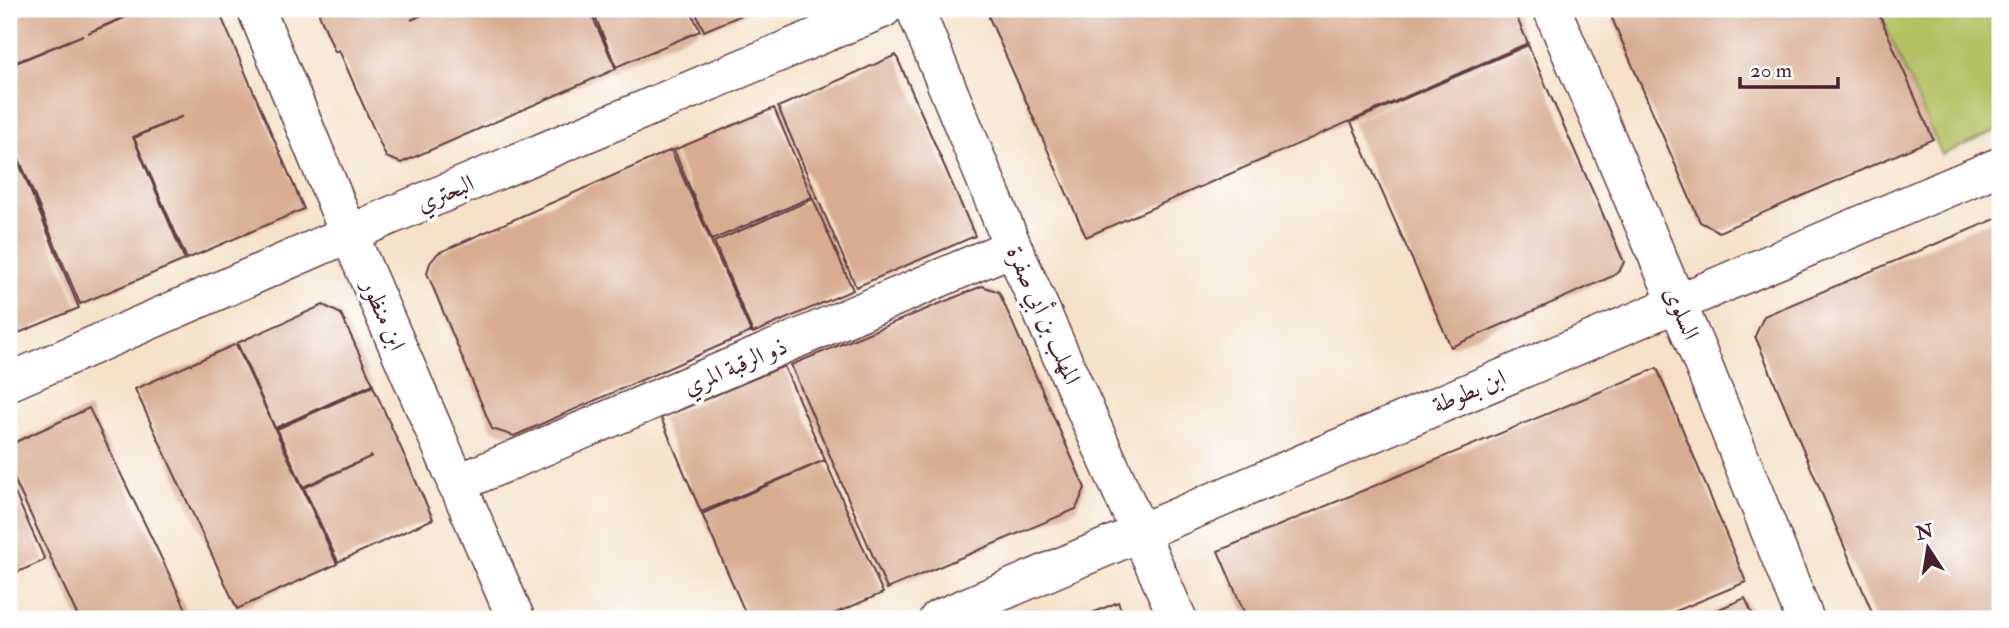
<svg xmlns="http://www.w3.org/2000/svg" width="2009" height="628" font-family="'IM FELL Double Pica',Amiri,serif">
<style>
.green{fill:#b3c163;stroke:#7e7047;stroke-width:2}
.building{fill:#d7ac91}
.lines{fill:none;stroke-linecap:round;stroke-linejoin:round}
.minor-casing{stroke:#643c43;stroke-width:40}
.minor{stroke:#fff;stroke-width:37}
.labels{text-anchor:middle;stroke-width:7;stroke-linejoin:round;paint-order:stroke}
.street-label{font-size:24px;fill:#4a1f2b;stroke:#fff}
</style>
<rect width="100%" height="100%" fill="#fff"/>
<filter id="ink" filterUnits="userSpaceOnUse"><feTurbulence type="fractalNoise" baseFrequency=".0143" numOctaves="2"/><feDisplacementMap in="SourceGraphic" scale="14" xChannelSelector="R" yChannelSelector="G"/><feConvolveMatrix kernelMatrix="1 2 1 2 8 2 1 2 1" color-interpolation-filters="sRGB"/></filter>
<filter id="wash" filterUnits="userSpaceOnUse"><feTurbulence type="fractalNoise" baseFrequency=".00686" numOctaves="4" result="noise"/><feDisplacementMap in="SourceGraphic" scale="28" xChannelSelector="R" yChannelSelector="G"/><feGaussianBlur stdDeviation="1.57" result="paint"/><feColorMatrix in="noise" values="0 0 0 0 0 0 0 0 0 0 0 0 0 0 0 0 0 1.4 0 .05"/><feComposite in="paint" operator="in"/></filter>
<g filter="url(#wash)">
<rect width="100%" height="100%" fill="#f5e2c9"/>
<path class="green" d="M1878 9H2000V129L1942 155Z"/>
<g id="blocks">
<path class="building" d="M9 9H142L88 33 146 9H218L304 209 187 259 134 138 183 116 133 137 185 260 80 304 9 135V66L83 35 9 65Z
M317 9H433L411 20 436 9H589L616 69 401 163 386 157 339 50 335 52Z
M592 9H690L700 31 616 67Z
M694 9H756L704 31Z
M997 9H1513L1528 43 1086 237 987 13Z
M1608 9H1877L1933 139 1719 232 1700 222Z
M1528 45 1624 262 1620 270 1613 276 1451 347 1351 122Z
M896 55 975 236 856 287 778 107Z
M774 108 812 197 712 240 674 150Z
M9 139 79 308 9 337Z
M671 150 751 332 514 436 492 429 427 273 430 263 438 253Z
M813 199 853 290 753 333 714 242Z
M2000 217V619H1875L1755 336 1764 316Z
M982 286 999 292 1085 488 1076 509 887 589 791 365Z
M323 305 341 314 373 384 275 428 237 343Z
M236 344 337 564 237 609 135 389Z
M784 366 825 460 701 512 661 418Z
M1657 368 1746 582 1657 619H1247L1218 551Z
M373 386 433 519 338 562 304 488 372 456 303 487 277 429Z
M89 408 186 609 188 619H79L9 468V445Z
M825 460 883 593 822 619H748L702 514Z
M9 480 45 560 9 576Z
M1745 598 1755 619H1696Z
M1118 602 1125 619H1078Z"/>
</g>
</g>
<g filter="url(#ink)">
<use href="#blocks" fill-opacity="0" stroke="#643c43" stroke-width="2"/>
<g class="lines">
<defs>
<path id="minor" d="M256 9 349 234 516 619
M915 9 1013 247 1178 619
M1552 9 1698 352 1805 619
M9 382 392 215 883 9
M456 484 1013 247
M938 619C1293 469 1645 314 2000 166"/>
</defs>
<use href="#minor" class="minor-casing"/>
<use href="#minor" class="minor"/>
</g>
</g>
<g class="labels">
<g class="street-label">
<text transform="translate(445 193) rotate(-23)" y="8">البحتري</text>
<text transform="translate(1682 313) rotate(67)" y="8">السلوى</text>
<text transform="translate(384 315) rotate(67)" y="8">ابن منظور</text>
<text transform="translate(1044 315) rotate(66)" y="8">المهلب بن أبي صفرة</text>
<text transform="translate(735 366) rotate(-23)" y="8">ذو الرقبة المري</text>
<text transform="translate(1469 391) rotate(-23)" y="8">ابن بطوطة</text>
</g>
</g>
<rect width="2009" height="628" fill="none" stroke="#fff" stroke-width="35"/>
<g transform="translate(1928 548) rotate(348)" stroke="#ffffff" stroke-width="5" paint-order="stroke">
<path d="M0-5L12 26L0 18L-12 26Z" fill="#4a1f2b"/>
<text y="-10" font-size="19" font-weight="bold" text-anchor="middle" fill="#4a1f2b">N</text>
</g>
<path d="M1740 77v10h98v-10" fill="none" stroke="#4a1f2b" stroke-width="3.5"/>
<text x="1750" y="77" font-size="21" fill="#4a1f2b" stroke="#ffffff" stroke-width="5" paint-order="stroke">20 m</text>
</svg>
